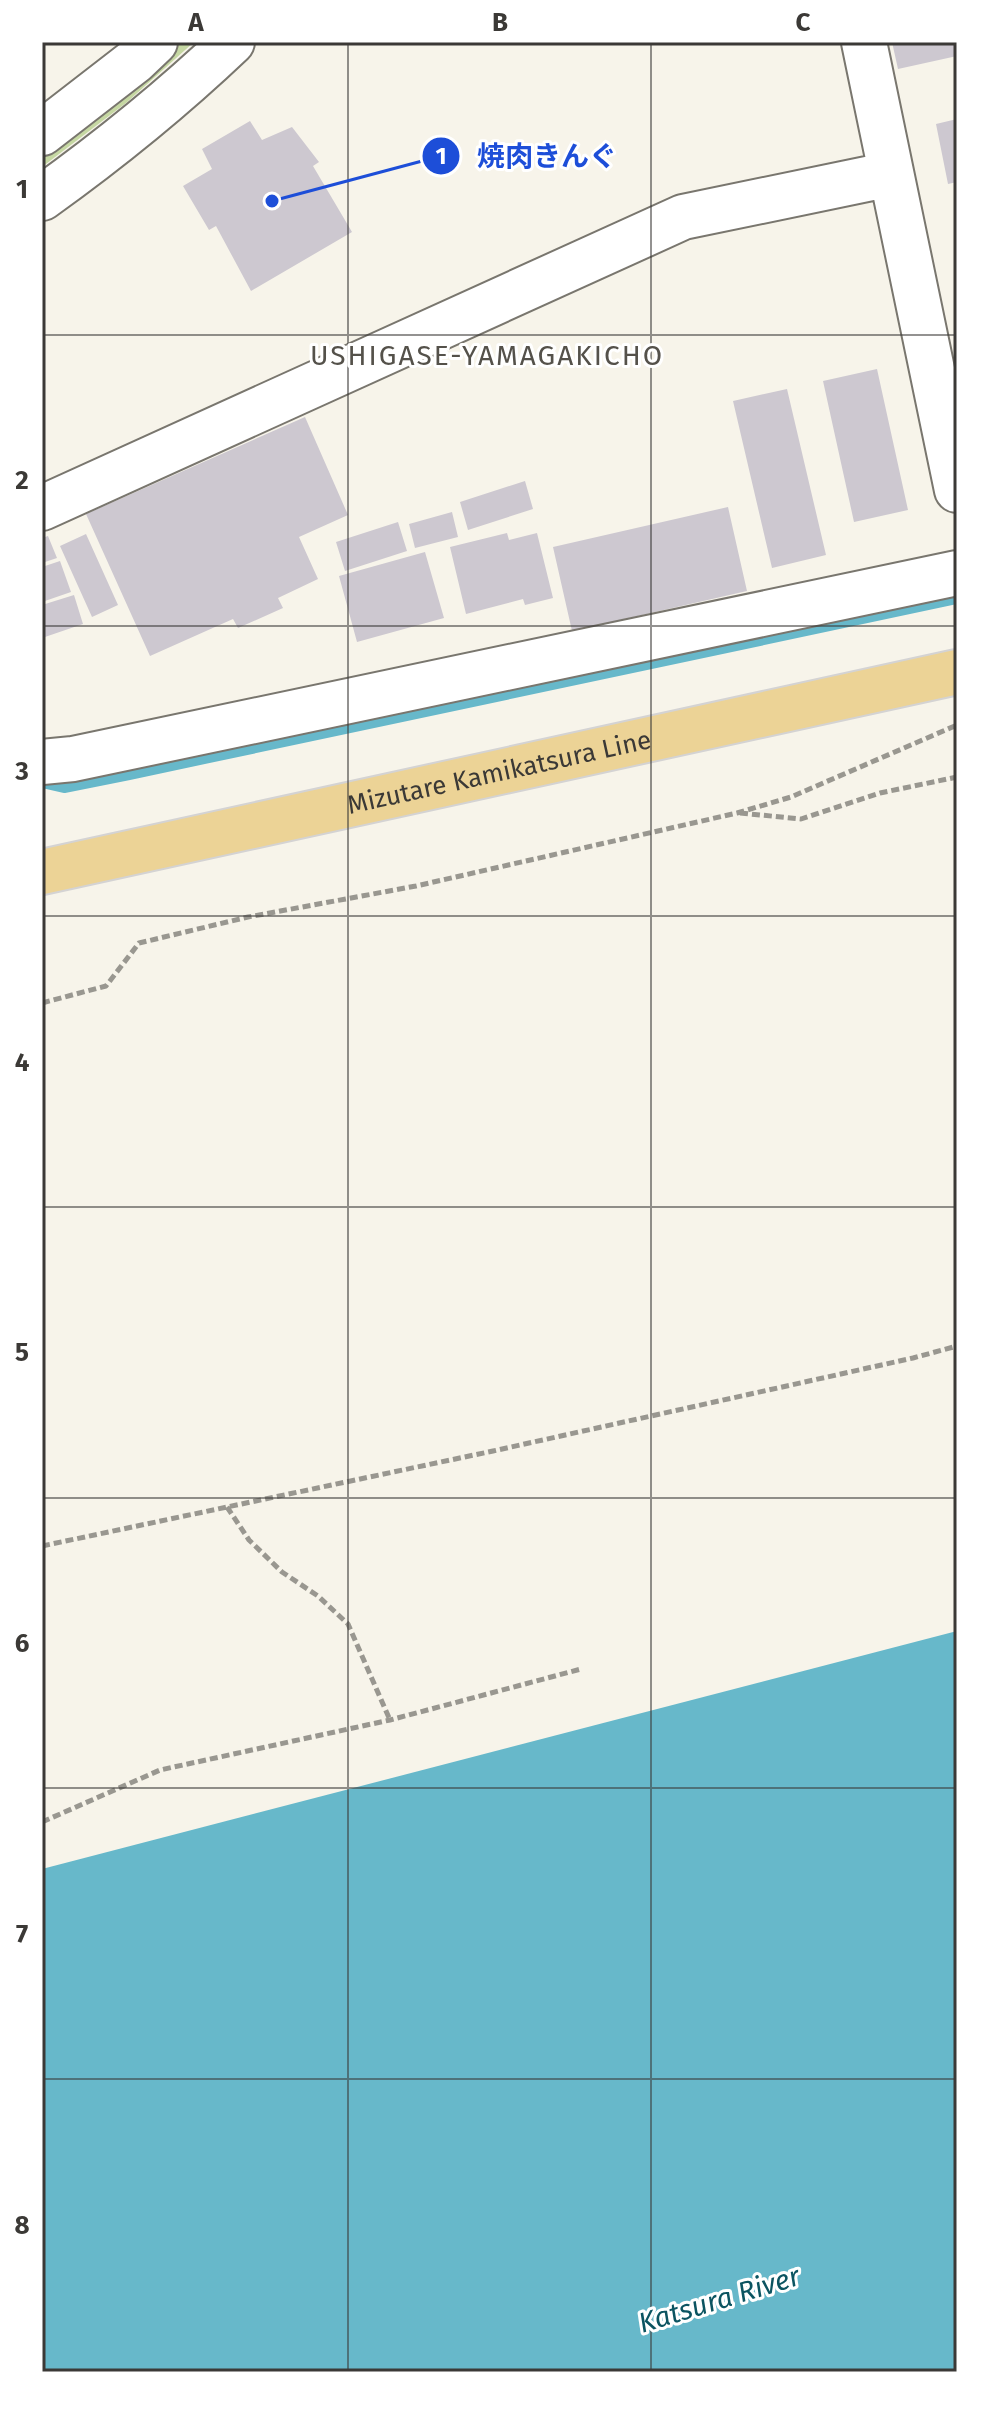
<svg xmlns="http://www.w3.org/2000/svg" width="999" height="2414" font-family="'Fira Sans','Noto Sans JP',sans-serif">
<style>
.green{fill:#c6d8a3}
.water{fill:#67b8ca}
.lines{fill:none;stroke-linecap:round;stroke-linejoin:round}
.stream{stroke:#67b8ca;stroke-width:12}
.building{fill:#cdc8d0}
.minor-casing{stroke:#79766e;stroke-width:48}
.major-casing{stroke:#d4d3d3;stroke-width:48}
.path{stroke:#999790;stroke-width:5;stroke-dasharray:8 4;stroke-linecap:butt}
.minor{stroke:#fff;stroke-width:44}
.major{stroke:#ecd396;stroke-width:44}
.grid{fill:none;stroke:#3b3936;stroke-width:2;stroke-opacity:0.55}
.labels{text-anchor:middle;stroke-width:6;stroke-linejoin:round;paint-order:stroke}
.street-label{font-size:26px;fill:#3b3936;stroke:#fff}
.neighbourhood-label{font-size:28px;letter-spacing:2px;fill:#54514a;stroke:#fff}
.water-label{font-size:28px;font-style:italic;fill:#0b5461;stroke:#fff}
.leader{fill:none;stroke:#1d4ed8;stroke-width:3}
.callout-dot{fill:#1d4ed8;stroke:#fff;stroke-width:3}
.mark-label{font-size:24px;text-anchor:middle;font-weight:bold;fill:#fff}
.callout-label{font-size:28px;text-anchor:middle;font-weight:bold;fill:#1d4ed8;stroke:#fff;stroke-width:6;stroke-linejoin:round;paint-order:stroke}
.neatline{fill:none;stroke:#3b3936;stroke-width:3}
.grid-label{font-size:26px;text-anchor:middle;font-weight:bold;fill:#3b3936}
</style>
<rect width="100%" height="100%" fill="#f7f4ea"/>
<path class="green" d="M179 42H194L126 103 42 167V154L120 94Z"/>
<path class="water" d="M957 1631V2372H42V1869Z"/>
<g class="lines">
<path class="stream" d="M42 782 64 787 129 774 957 598"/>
</g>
<path class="building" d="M892 42H957V56L898 69Z
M957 119V182L948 184 936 124Z
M250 121 262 140 292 127 319 162 313 166 352 232 251 291 216 226 209 230 183 186 212 169 202 149Z
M877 369 908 510 854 522 823 381Z
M787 389 826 555 772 568 733 401Z
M305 417 348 515 299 537 318 579 278 598 283 608 238 628 233 619 150 656 86 514Z
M525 481 533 509 468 530 460 502Z
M728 507 747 591 572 631 553 547Z
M452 512 458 537 415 548 409 524Z
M398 522 407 551 345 571 336 542Z
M507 533 509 540 537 533 553 598 525 605 523 599 466 614 450 547Z
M86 534 118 605 92 617 60 546Z
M48 536 57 558 42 563V538Z
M425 552 444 618 357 642 339 576Z
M60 561 71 592 42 602V567Z
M74 595 83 624 42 638V605Z"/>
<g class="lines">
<defs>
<path id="minor" d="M864 42 957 490
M42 133 135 61 155 42
M42 198C109 150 172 99 232 42
M42 508 683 217 891 174
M42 762 73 759 957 573"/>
<g id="major">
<path id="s1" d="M42 872 957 672"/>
</g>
</defs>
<use href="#minor" class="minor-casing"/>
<use href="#major" class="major-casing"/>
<path class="path" d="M740 813 801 819 880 793 957 777
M42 1003 106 986 139 943 248 917 416 886 737 813 791 797 957 725
M227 1507 249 1540 282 1572 318 1596 348 1624 390 1720
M42 1546 493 1451 913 1358 957 1346
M42 1822 160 1770 390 1720 581 1669"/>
<use href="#minor" class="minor"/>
<use href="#major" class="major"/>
</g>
<path class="grid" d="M348 42V2372M651 42V2372M42 335H957M42 626H957M42 916H957M42 1207H957M42 1498H957M42 1788H957M42 2079H957"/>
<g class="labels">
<g class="street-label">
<text dy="9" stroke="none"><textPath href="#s1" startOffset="468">Mizutare Kamikatsura Line</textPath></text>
</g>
<g class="neighbourhood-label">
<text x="487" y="365">USHIGASE-YAMAGAKICHO</text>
</g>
<g class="water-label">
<text transform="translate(719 2299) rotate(-17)" y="10">Katsura River</text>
</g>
</g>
<path class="leader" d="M272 201L441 156"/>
<g class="callout-dot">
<circle cx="272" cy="201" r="8"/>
<circle cx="441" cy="156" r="20"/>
</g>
<g class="mark-label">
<text x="441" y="164">1</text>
</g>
<g class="callout-label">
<text x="547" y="166">焼肉きんぐ</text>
</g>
<rect width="999" height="2414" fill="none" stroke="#ffffff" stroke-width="88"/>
<rect x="44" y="44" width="911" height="2326" class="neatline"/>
<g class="grid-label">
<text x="196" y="31">A</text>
<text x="500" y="31">B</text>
<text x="803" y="31">C</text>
<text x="22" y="198">1</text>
<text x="22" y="489">2</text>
<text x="22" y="780">3</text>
<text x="22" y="1071">4</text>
<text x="22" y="1361">5</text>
<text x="22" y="1652">6</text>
<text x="22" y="1943">7</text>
<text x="22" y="2234">8</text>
</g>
</svg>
